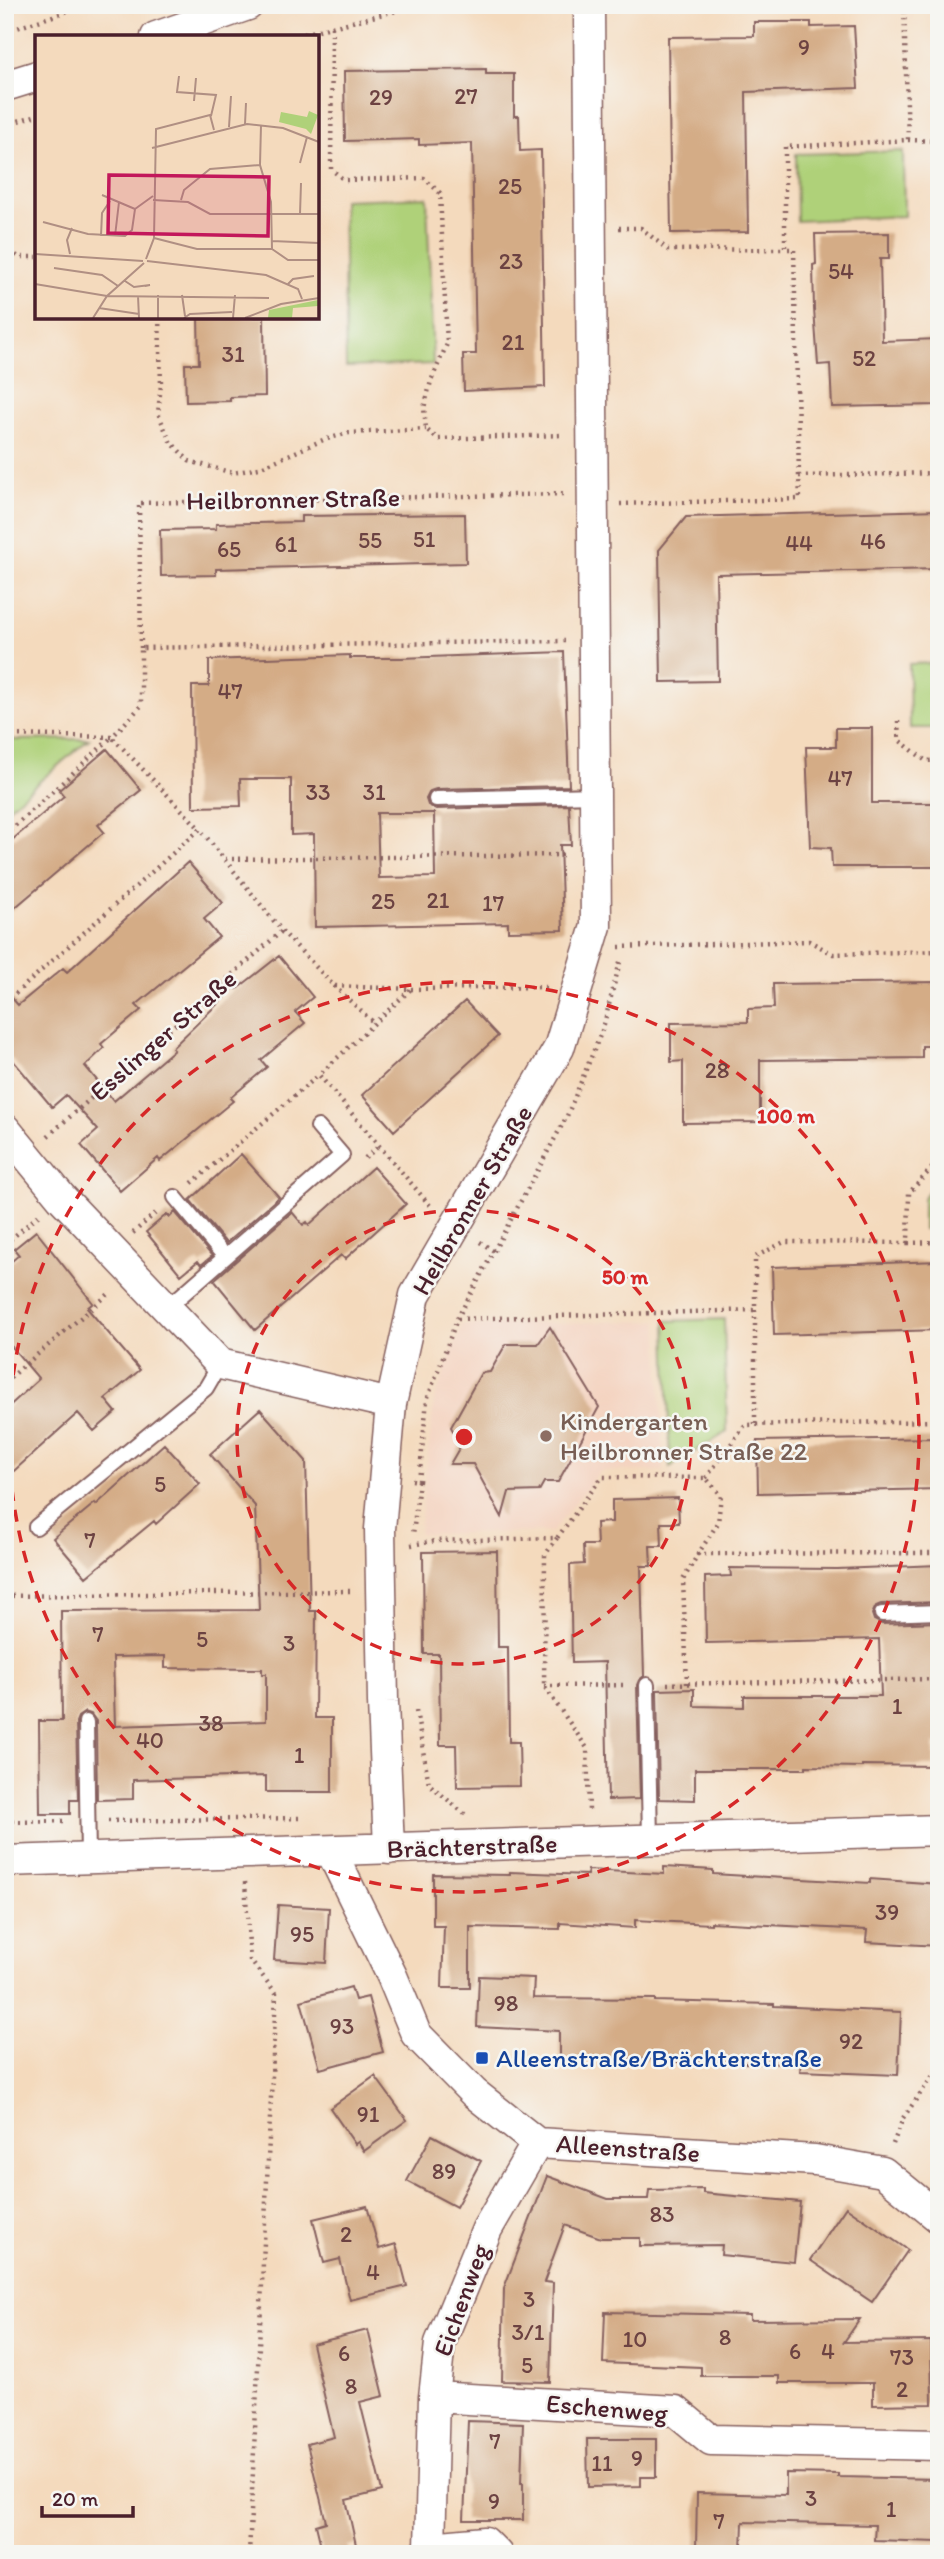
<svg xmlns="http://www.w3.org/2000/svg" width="944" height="2559" font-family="Itim,sans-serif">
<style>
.built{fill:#f4d3c0}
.green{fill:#afd179;stroke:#7c7852;stroke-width:2}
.building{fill:#d4ac86;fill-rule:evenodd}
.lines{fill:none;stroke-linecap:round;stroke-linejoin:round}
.service-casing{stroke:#86605e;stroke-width:18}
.minor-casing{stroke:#86605e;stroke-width:33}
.path{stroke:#86605e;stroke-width:4.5;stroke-dasharray:2 5;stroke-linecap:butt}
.service{stroke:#fff;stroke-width:14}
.minor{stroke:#fff;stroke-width:30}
.ring{fill:none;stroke:#d62828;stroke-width:3.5;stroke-dasharray:12 9}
.education-dot{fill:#8d6e63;stroke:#f6f6f2;stroke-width:2.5}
.transit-dot{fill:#1a4fb4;stroke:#f6f6f2;stroke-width:2.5}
.labels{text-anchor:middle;stroke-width:5;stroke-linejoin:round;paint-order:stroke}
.number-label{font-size:23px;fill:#6c4242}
.street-label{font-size:26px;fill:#4a1f2b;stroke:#f6f6f2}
.education-label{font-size:26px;fill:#785e54;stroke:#f6f6f2;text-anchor:start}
.transit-label{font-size:26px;fill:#164399;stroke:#f6f6f2;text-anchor:start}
.inset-road{fill:none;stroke:#b08f83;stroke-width:2}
.view{fill:#c2185b;fill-opacity:0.15;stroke:#c2185b;stroke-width:3.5}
.inset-edge{fill:none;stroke:#4a1f2b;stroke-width:3.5}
.centre{fill:#d62828;stroke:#f6f6f2;stroke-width:3.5}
.ring-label{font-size:21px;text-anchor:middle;font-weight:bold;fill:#d62828;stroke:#f6f6f2;stroke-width:5;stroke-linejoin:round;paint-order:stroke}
</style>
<rect width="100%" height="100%" fill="#f6f6f2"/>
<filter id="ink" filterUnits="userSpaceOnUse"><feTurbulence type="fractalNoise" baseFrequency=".0143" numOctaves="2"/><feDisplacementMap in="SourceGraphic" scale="14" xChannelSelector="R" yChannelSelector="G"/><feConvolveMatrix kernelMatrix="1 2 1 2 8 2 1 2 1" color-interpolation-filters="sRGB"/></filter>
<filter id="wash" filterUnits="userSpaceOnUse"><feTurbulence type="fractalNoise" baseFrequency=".00686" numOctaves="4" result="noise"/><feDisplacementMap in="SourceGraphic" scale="28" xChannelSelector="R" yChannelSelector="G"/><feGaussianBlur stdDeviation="1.57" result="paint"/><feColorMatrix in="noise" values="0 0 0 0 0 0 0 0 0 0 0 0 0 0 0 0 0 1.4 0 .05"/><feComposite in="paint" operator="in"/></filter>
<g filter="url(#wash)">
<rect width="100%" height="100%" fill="#f4dabd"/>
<path class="built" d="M658 1321 663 1471H600L552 1532 419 1534 434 1401 462 1325Z"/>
<path class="green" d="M903 151 904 216 797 221 796 154Z
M427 197 433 364 346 367 343 200Z
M939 663V728H910L909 664Z
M89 739 5 811V740Z
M939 1178V1229H923V1198Z
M724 1319 727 1432 670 1467 666 1321Z"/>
<g id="blocks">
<path class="building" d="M754 22H811V27L854 26 858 88 746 92 748 232 671 233 668 37 754 36Z
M486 69V74H514V116H519L520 151 541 150 545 387 464 391 463 354H476L472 143 419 145V139L345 141 344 71Z
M889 233V259H880L882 341 939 339V405L832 407 830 364 818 365 814 309 813 265 816 264 815 234Z
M198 317H264L265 396 230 397V401L186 402 185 364H199Z
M939 510V569L716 574 718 681 661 682 659 550 686 517Z
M465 514 466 563 216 569V575L161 576 160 530 216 529V524L301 522V516Z
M564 652 569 786 436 789 430 791 426 799 428 805 436 809 569 805 571 845H560L563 930 508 931V923L315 927 314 834 291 835V779H240L241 806 193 807 192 686H209V660L350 655V658H401ZM377 813H434L435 877 379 878Z
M836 728H872V803H939V867H832L831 848 810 847 806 747H836Z
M107 749 141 790 98 825 104 832 5 916V846L64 796 59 790Z
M188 862 223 903 204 919 219 937 136 1005 141 1010 101 1044 104 1048 85 1066 114 1101 174 1050 172 1048 235 987 237 989 279 956 313 997 295 1012 305 1023 261 1060 267 1067 230 1098 233 1101 160 1161 158 1158 120 1191 81 1145 98 1130 66 1095 52 1107 5 1051V990L18 1005 63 968 67 972Z
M939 982V1046H922V1058L760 1060V1122L683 1123V1061L671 1062V1023L748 1022V1009L774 1008 773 984Z
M465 1001 498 1036 394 1131 362 1095Z
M241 1154 279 1197 226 1243 190 1200Z
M373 1167 406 1204 345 1259 341 1255 255 1330 214 1280 292 1212 303 1225 307 1222 309 1225Z
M175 1212 212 1256 201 1265 198 1261 181 1275 146 1232 167 1214 170 1217Z
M36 1231 93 1303 87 1308 140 1370 105 1399 116 1412 94 1431 78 1413 5 1479V1410L39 1379 5 1339V1267L19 1255 14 1249Z
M939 1261V1330L774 1335 772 1267Z
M550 1327 599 1407 558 1482H544L539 1491 509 1492 502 1517 473 1464H450L461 1445 451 1427 481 1373 490 1372 506 1344H538Z
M260 1409 306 1461 310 1611H316L315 1718H332V1792H266V1776L133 1780V1799L97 1800 96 1721 91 1714 85 1712 78 1717 76 1722 78 1800H70V1814H40L39 1721H62L61 1611 259 1610 255 1506 210 1454ZM165 1656V1668L262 1669V1674H266V1721L115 1726 113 1657Z
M939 1438V1489L758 1493 757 1441Z
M164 1444 200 1484 156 1524 154 1521 86 1577 53 1538 95 1503 96 1505Z
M678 1498 679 1523H661L662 1546H650L651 1566H641L644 1676 639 1680 637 1685 640 1799 608 1800 605 1662 572 1663 570 1565 584 1564 583 1545H597L596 1523 612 1522V1500Z
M497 1551 498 1647H508L509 1742H519L520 1786 457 1787 456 1745H440L439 1654H424L423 1552Z
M939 1565V1602L881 1604 876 1606 872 1614 874 1620 882 1624 939 1622V1745L934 1743V1766L862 1765V1767L806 1766V1769H695V1800L659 1799 657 1690 694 1689V1706L744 1707V1696H881L879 1639 706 1643 705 1577 731 1576 730 1568 837 1569Z
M664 1867 713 1870V1874L870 1883V1879L939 1884V1946L866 1942 867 1930 711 1922V1924L635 1920V1928L560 1923V1929L470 1927V1988H442L444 1926H433V1874L510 1875V1872L587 1875 588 1870 664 1874Z
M278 1905 329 1908 326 1963 274 1960Z
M479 1976 534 1978 533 1998 655 1999V2001L774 2004V2006L901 2012 898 2075 800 2071 801 2064 676 2062V2059H559V2031L477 2027Z
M351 1987 355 2000 368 1997 383 2052 320 2069 301 2001Z
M375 2076 407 2120 364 2151 358 2142 355 2144 330 2108Z
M432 2135 481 2161 456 2207 407 2181Z
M547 2176 608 2199H648L649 2190 703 2189V2193L800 2202 794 2262 721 2255 722 2245 640 2246V2238H601L565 2225 544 2282 553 2283 550 2382 502 2381 504 2288Z
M367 2206 379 2249 396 2244 407 2286 350 2300 340 2259 324 2263 313 2219Z
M846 2207 908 2250 872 2302 810 2260Z
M605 2312 750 2315V2320L860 2319 844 2342 931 2341 932 2404 873 2405V2383H779V2376H701V2367L603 2363Z
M368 2330 384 2396 360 2402 382 2491 346 2500 356 2545 348 2547 350 2554H323L316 2525 326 2522 307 2444 334 2437 312 2344Z
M468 2421 523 2423 521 2483H523V2520H464Z
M587 2439H656V2477H641V2486L588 2487Z
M786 2473 838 2474V2477L939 2479 938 2542 874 2540 875 2525 743 2522 742 2549H696L697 2493 786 2495Z"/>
</g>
</g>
<g filter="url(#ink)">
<use href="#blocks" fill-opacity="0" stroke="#86605e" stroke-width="2"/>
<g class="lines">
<defs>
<path id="service" d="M436 799 595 795
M175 1197 225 1257
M167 1308 342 1155 318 1127
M36 1527 206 1388 220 1364
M882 1614 939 1612
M647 1685 650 1840
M86 1722 88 1859"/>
<path id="minor" d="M156 37 248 5
M5 86 37 76
M5 1129 61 1197 220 1364 391 1404
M389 1849 383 1702 380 1529 391 1404 415 1295 559 1048 596 926 589 5
M331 1851 392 1976 416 2034 474 2093 537 2143 815 2160 883 2172 939 2218
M5 1861 939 1830
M434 2397 676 2411 711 2440 939 2445
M430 2547 485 2542 497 2554
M425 2554 430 2547 434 2397 440 2343 487 2229 537 2143"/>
</defs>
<use href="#service" class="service-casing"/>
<use href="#minor" class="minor-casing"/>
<path class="path" d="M332 27 331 169 344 180 424 178 440 193 447 344 431 381 424 408 426 429 438 439 563 435
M5 32 86 5
M291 37 420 5
M5 125 37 115
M908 140 939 141
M619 228H641L668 250 785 249
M5 246 18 257H37
M159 317 161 384 158 413 170 441 189 461 233 473 259 468 323 440 349 433 426 429
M799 476 794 249H785V147L908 140 904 5
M620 504 800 499 799 476 939 473
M141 648 139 503 563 494
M898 721 899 740 926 761 939 760
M5 735 112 737 141 706V648L565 641
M5 835 112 737 200 829
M225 859 566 855
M619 947 809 941 833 954 939 951
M334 986 374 1023
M411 989 547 987
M5 1003 200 829 282 931 334 986 411 989 319 1075 433 1209
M48 1136 282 931
M365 1158 380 1145
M192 1183 319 1075
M133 1233 158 1211
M480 1242 494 1251
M908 1243 939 1242
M5 1244 39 1215
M458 1319 755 1310
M5 1382 111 1292
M755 1424V1257L784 1242 908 1243 909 1193 932 1168 939 1167
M706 1478 745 1425 939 1421
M412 1480 419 1481 413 1535
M419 1481 427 1400 457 1319 567 1116 603 1028 621 958
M557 1538 545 1555 544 1686 587 1748 589 1811
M411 1545 435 1541 557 1538 602 1477 706 1478 721 1495 718 1523 698 1554 939 1553
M5 1596 351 1591
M667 1684 939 1679
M687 1684 683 1580 698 1554
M544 1686 627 1685
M416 1711 429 1784 467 1816
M108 1821 302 1818
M5 1822 67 1821
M245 1882 250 1960 276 1993 249 2554
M893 2144 903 2118 939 2067
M5 2551 11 2554"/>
<use href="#service" class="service"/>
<use href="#minor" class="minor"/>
</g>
</g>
<g class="ring">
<circle cx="464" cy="1437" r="227"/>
<circle cx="464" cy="1437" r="455"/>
</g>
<circle class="education-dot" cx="546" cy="1436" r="7"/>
<rect class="transit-dot" x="475" y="2051" width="14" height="14" rx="3.5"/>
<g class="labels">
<g class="number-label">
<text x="804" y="55">9</text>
<text x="466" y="104">27</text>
<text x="381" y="105">29</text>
<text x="510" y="194">25</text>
<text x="511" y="269">23</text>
<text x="841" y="279">54</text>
<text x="513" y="350">21</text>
<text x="233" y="362">31</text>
<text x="864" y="366">52</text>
<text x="424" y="547">51</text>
<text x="370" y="548">55</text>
<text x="873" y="549">46</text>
<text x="799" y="551">44</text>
<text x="286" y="552">61</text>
<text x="229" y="557">65</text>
<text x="230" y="699">47</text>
<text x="840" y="786">47</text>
<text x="318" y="800">33</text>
<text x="374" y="800">31</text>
<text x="438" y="908">21</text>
<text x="383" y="909">25</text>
<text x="493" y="911">17</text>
<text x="717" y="1078">28</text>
<text x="160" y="1492">5</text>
<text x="90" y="1548">7</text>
<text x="98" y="1642">7</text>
<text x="202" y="1647">5</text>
<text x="289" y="1651">3</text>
<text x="897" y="1714">1</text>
<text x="211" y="1731">38</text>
<text x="150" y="1748">40</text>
<text x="299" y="1763">1</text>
<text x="887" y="1920">39</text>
<text x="302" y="1942">95</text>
<text x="506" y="2011">98</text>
<text x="342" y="2034">93</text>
<text x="851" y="2049">92</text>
<text x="368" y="2122">91</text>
<text x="444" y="2179">89</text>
<text x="662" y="2222">83</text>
<text x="346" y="2242">2</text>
<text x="373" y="2280">4</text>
<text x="529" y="2307">3</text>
<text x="528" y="2340">3/1</text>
<text x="725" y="2345">8</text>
<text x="635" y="2347">10</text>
<text x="795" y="2359">6</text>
<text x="828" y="2359">4</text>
<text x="344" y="2361">6</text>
<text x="902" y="2365">73</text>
<text x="527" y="2373">5</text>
<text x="351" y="2394">8</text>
<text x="902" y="2397">2</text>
<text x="495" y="2449">7</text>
<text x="637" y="2466">9</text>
<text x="602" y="2471">11</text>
<text x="811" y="2506">3</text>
<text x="494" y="2509">9</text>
<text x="891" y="2517">1</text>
<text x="719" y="2529">7</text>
</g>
<g class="street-label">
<text transform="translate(293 499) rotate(-1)" y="9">Heilbronner Straße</text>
<text transform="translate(163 1035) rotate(-41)" y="9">Esslinger Straße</text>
<text transform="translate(472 1200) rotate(-60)" y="9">Heilbronner Straße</text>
<text transform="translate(472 1846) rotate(-2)" y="9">Brächterstraße</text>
<text transform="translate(628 2148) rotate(4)" y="9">Alleenstraße</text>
<text transform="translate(461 2300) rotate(-70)" y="9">Eichenweg</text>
<text transform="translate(607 2408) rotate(5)" y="9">Eschenweg</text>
</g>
<g class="education-label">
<text x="560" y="1430">Kindergarten<tspan x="560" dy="30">Heilbronner Straße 22</tspan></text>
</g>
<g class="transit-label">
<text x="496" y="2067">Alleenstraße/Brächterstraße</text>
</g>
</g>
<g transform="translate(35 35)">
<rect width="284" height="284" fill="#f4dabd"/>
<path d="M274 76 283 80 276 99 271 94 244 87 246 77 272 82ZM283 265V271L258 273 257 283H233L234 275Z" fill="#afd179"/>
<path class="inset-road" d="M144 41 142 57 181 60 176 81M159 66 161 43M210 89 211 68M226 90 225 130 236 167 237 214M194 92 196 61M117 113 212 89 248 93 284 107M265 128 272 102M67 160 100 174M118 165 153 167 175 179H284M146 165 149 155 175 134 225 130M265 179 266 148M8 187 53 199 90 201 97 195 100 174 118 161M66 201 67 178 75 166M80 201 84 167M119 203 162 214H237M237 206 284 208M237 214 253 225H284M0 219 108 226M35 219 32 205 37 193M111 224 119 203 121 94 175 80 179 95M112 226 231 240 263 254 267 264M19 233 67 240 83 251M90 246 99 252 115 250 110 251M0 249 72 261 234 263M253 249 258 244 279 241M147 260 150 281M103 261 104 283M64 273 104 279M58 283 72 261 109 228M123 283V260M149 283 155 279 197 277M198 283 200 260M210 283 246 269 284 263"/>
<path class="view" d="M74 140 234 142 233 201 73 198Z"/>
<rect width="284" height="284" class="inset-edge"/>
</g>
<circle cx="464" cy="1437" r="10" class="centre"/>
<g class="ring-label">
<text x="786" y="1123">100 m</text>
<text x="625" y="1284">50 m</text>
</g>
<rect width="944" height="2559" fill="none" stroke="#f6f6f2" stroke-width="28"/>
<path d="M42 2506v10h91v-10" fill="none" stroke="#4a1f2b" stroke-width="3.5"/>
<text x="52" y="2506" font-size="21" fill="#4a1f2b" stroke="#f6f6f2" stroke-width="5" paint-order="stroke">20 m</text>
</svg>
